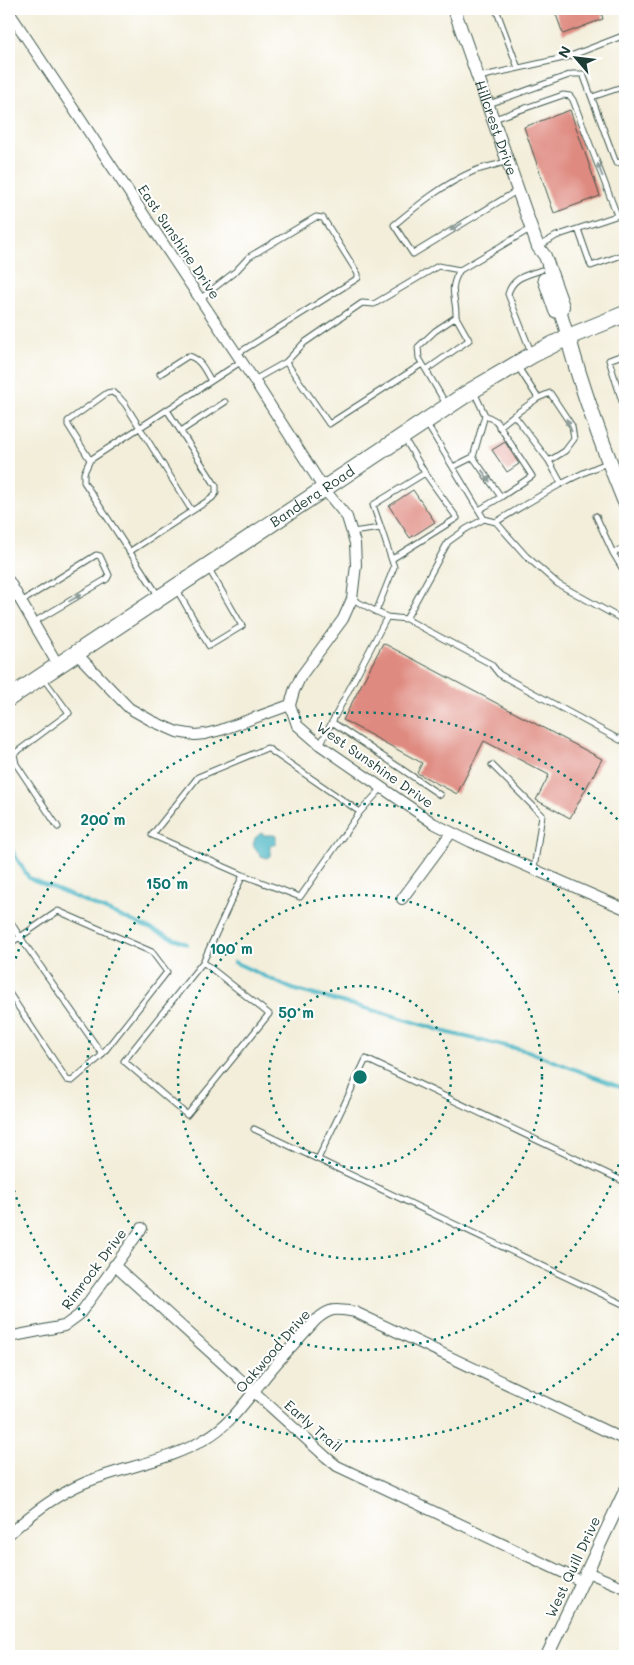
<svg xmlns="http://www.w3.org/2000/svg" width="634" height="1665" font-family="Mali,sans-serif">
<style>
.water{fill:#49b6c5;stroke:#347a7c}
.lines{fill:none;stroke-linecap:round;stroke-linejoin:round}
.stream{stroke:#49b6c5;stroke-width:4}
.building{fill:#df8a80}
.service-casing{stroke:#3f584d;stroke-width:7}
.minor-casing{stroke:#3f584d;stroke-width:12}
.tertiary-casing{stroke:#3f584d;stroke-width:14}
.secondary-casing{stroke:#3f584d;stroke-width:17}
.primary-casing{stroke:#3f584d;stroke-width:18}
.service{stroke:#fff;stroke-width:5}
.minor{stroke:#fff;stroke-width:10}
.tertiary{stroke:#fff;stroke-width:12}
.secondary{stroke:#fff;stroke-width:15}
.primary{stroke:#fff;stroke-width:16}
.oneway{fill:#8f9e9a}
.ring{fill:none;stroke:#0f766e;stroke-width:2.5;stroke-dasharray:2.5 5}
.labels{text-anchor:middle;stroke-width:4;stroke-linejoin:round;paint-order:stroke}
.street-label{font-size:14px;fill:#1f3d34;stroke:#fff}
.centre{fill:#0f766e;stroke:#fff;stroke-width:2.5}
.ring-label{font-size:15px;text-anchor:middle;font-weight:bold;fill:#0f766e;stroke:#fff;stroke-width:4;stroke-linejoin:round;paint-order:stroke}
</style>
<rect width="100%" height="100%" fill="#fff"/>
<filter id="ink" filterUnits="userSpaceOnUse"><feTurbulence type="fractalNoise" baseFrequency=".02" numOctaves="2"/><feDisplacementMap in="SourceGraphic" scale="10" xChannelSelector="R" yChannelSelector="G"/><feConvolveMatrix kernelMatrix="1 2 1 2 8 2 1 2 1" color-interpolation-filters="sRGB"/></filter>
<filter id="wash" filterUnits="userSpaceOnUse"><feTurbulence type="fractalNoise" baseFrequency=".0096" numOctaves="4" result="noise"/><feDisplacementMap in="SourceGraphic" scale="20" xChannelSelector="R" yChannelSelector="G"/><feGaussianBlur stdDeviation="1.12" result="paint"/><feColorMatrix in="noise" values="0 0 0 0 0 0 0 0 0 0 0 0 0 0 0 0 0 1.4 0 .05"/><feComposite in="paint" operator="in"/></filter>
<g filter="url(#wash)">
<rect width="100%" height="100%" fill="#f3eeda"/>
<path class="water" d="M261 833 265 835H276V844L269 846 271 850 270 856 267 858 261 856 253 845 255 838Z"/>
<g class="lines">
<path class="stream" d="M9 846 29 878 187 944
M234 962 292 989 391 1015 449 1033 528 1051 625 1089"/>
</g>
<g id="blocks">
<path class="building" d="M554 9H600L603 19 563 34Z
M570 110 600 196 554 213 524 127Z
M505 442 519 464 507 472 492 450Z
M413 490 435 522 410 538 389 506Z
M383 643 602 759 570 818 536 800 549 775 484 741 457 794 417 773 422 763 343 720Z"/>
</g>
</g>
<g filter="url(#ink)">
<use href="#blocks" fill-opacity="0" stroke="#3f584d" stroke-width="1"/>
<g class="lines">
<defs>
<path id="service" d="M496 9 518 68
M479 77 568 57 625 35
M592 97 625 86
M489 104 572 74H583L616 163 625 161
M494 119 563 95 570 96 573 100 617 215
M508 161C497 165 485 167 474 171 444 184 419 204 394 225L413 254 518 190
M578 229 591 266 625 254
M538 247 556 236 625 213
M200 299 236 271 249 257 316 217 323 218 358 274V278L237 354
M531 352 508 294C513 277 525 276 541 270
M625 354 609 360 625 411
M286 362 329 424 422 364
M518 367 538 398
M426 370 469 340 456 317
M160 374 188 356C200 358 205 371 211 381
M254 380 286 362 304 343 362 303 374 304 438 266 460 270
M474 392 485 415 496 421 532 476 501 497 473 457 485 415
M446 404 419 358 418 347 435 331 456 317C457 297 447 291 460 270L530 229
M427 424 484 519 496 522C533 500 567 478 607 463
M499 427 514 415
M181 431 225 402
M90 460 68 425V421L107 393 112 392 118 396 125 404 192 511
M549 461 565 451 574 439 572 426 550 393 538 398 514 415 549 461 561 483
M453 467 473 457
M479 510 501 497
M596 516 613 553
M496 522 526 556 558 584 625 621
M352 532 381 528 373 505 425 473 404 438
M625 547 613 553 625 573
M129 552 212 498 216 493V486L167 410
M392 559 457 518 425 473
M177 590 209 646 242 626 209 569
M158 595 84 482V473L90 460 242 361
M352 599 387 617 406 619 491 664 499 674 506 678 620 740 625 731
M21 602 96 555 100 556 109 575 107 579 34 622
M376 612 394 567 381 528
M406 619 448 542 466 529 484 519
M43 678 69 713 14 754 16 764 58 827
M332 722 440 795
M9 745 14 754
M320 745 387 617
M492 765 542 815 534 869
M243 875 300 897 360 812
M9 919 20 937 9 944
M203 962 269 1014 187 1115 124 1061 203 962 243 875 152 835 198 777 267 748 360 812 382 788
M9 993 67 1080 72 1081 100 1057 167 972 152 952 58 911 20 937 102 1054
M254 1129 625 1305
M318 1159 366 1059 625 1182"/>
<path id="minor" d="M9 12 254 380 324 489 347 517 355 543 356 565 352 599 343 619 301 676 294 691 290 705 297 725 320 745 433 823 471 842 625 909
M9 581 58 665
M76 653 129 708 152 721 177 732 195 735 205 734 221 730 290 705
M402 899 451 833
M114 1265 326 1457 337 1466 583 1582
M9 1337 64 1326 79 1315 142 1228
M9 1534C31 1514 56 1495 84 1483 122 1467 170 1461 205 1439 231 1424 245 1402 263 1380 279 1359 298 1340 316 1320 331 1307 336 1309 355 1312L625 1440
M587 1572 625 1588"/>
<g id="tertiary">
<path id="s1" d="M454 9 538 247 545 256 563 306 561 314 568 337"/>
<path d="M544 279 555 311 561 314"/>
<path d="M547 1656 625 1491"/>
</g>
<path id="secondary" d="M568 337C583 393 603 447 625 501"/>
<g id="primary">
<path id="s2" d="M9 698 471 391 532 355 568 337 625 314"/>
</g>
</defs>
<use href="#service" class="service-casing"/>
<use href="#minor" class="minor-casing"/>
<use href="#tertiary" class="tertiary-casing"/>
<use href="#secondary" class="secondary-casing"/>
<use href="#primary" class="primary-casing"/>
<use href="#service" class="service"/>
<use href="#minor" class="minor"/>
<use href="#tertiary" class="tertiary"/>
<use href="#secondary" class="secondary"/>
<use href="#primary" class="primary"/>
</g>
<defs><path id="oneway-solid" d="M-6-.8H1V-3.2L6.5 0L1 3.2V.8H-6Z" transform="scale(1.25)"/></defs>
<g class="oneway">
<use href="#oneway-solid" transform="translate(600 170) rotate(-111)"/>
<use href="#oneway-solid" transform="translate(456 227) rotate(149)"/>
<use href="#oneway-solid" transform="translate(569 425) rotate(-113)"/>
<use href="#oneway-solid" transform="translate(486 476) rotate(55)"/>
<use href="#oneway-solid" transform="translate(75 598) rotate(-30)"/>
</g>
</g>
<g class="ring">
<circle cx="360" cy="1077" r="91"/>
<circle cx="360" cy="1077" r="182"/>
<path d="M625 1143A273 273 0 1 1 625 1011"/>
<path d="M624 1328A364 364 0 0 1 9 1174M9 980A364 364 0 0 1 624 826"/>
</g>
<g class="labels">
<g class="street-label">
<text dy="5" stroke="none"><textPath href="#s1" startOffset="126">Hillcrest Drive</textPath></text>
<text transform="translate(179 242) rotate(56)" y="5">East Sunshine Drive</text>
<text dy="5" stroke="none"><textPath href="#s2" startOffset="364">Bandera Road</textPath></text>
<text transform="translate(375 765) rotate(35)" y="5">West Sunshine Drive</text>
<text transform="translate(94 1269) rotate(-53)" y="5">Rimrock Drive</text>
<text transform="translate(273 1351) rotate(-49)" y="5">Oakwood Drive</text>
<text transform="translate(313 1426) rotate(41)" y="5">Early Trail</text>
<text transform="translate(573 1567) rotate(-65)" y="5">West Quill Drive</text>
</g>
</g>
<circle cx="360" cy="1077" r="8" class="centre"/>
<g class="ring-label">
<text x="103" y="825">200 m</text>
<text x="167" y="889">150 m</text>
<text x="231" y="954">100 m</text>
<text x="296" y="1018">50 m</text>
</g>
<rect width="634" height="1665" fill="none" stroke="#fff" stroke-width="30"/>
<g transform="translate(576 58) rotate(298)" stroke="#ffffff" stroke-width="4" paint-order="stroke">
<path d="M0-4L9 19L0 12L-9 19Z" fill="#1f3d34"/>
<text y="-8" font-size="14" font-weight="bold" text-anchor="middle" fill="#1f3d34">N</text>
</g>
</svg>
